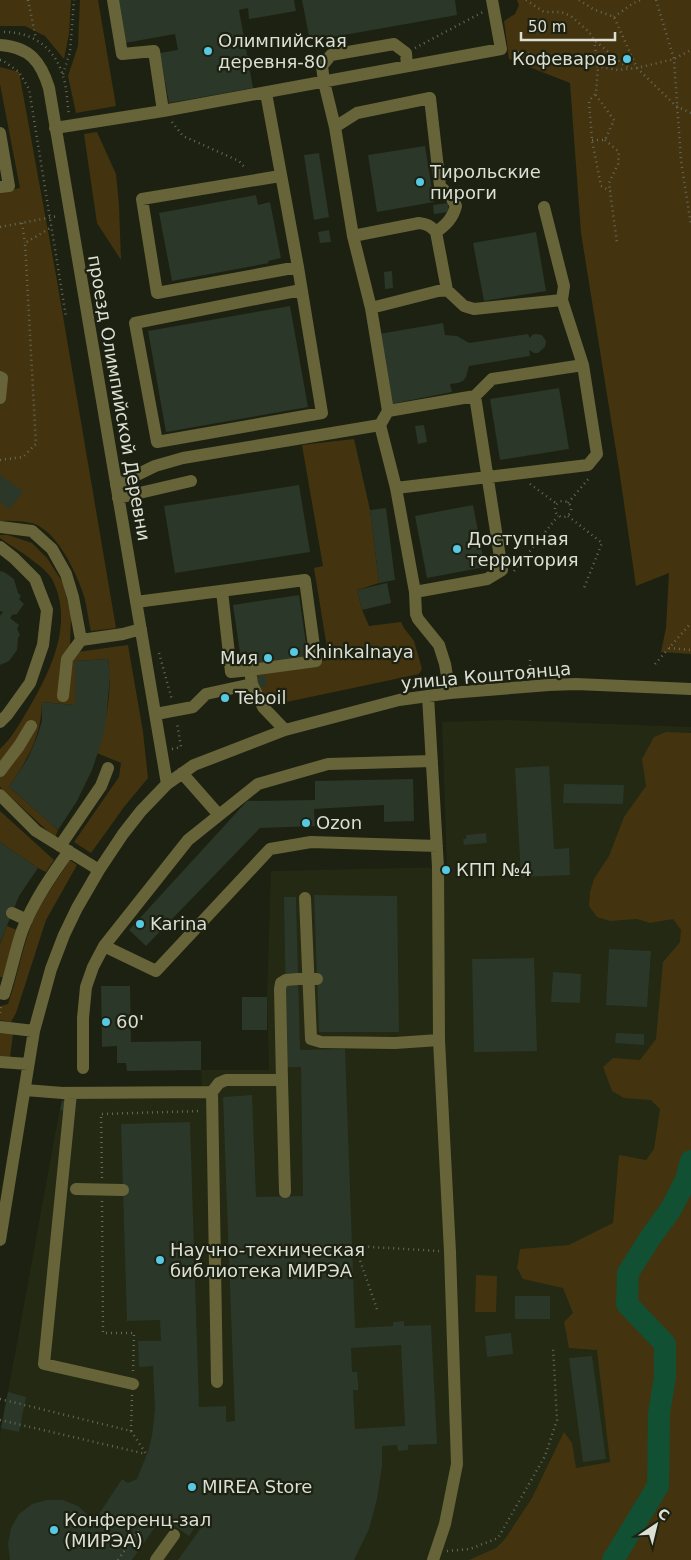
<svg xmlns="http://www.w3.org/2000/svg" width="691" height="1560" font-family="'DejaVu Sans',sans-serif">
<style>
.built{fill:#232913}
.green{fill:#43340f}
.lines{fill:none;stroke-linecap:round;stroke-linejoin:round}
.river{stroke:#115033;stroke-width:22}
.building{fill:#2b3728;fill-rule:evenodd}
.path{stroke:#666a5c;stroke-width:2.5;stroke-dasharray:1 4;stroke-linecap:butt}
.minor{stroke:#686439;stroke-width:12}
.minor-bridge{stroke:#686439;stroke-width:12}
.poi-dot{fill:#57c9e2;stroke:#1d2111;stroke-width:2}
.labels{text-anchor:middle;stroke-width:4.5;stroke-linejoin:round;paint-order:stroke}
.poi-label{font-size:18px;fill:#dbdfd4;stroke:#1d2111;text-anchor:start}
.street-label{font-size:18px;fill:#dbdfd4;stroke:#1d2111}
</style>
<rect width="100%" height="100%" fill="#1d2111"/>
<path class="built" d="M505 720 691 727V1560H0V1435L64 1086 202 1088 201 1070H269L267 997 271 871 447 867 442 722Z"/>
<path class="green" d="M0 0H71L69 34 64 59 45 36 25 26H0Z
M80 0H98L116 106 76 113 68 76 78 46Z
M517 0H691V654L661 652 666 628 669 573 636 586 619 469 581 233 570 83 509 59 504 21 515 14 519 5Z
M0 67 19 72 56 275 116 628 91 631C88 619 87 605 83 593 75 570 58 534 35 524 28 521 7 520 0 521V192L20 188 0 84Z
M97 132 116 174 119 205 121 260 97 223 84 134Z
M354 439 370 510 379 583 357 590 362 610 369 626 401 622 404 628 414 641 422 669 419 674 263 707 250 670 329 660 314 568 323 566 302 445Z
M0 535H8L32 543 47 558 63 583 71 617 70 643 77 652 128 645 143 732 148 778 124 807 91 853 74 842 119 777 121 763 97 753C106 723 113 691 108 659L75 661V705L42 702C41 738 28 758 9 787L58 830 55 838 0 787V749C12 738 20 723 29 708 50 672 74 624 53 581 47 567 14 548 0 538Z
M666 732 691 733V1560H469L496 1548 505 1539 532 1498 564 1432 572 1443 576 1468 610 1462 597 1350 569 1348 564 1322 573 1313 563 1288 523 1279 517 1268 520 1249 569 1245 613 1223 619 1155 646 1160 654 1149 660 1109 651 1100 624 1098 612 1091 603 1067 613 1058 640 1060 656 1039 663 962 680 942 681 930 673 919 650 923 637 919 610 921 597 917 589 906 590 892 594 879 609 856 624 817 646 786 642 759 654 737Z
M0 811 54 860 46 872 38 868 0 842Z
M70 860 77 865 46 920 16 1013 11 1022 0 1020V1006L8 1004C17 979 21 952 31 926 39 904 57 880 70 860Z
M7 926 17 930 3 977H0V944Z
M0 1033 13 1034 10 1058 0 1057Z
M476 1275 497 1276 496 1312H475Z"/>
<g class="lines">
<path class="river" d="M613 1560 658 1486 659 1413 665 1377V1344L627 1304 628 1273 650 1238 671 1209 686 1180 691 1161"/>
</g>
<path class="building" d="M117 0H294L296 11 249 19 248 8 239 10 253 88 169 103 160 53 178 50 175 34 125 43Z
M302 0H455L457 15 310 41Z
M425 146 434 202 377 212 368 155Z
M319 153 329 217 314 220 304 155Z
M256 195 258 205 270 202 281 258 268 261 269 263 172 281 159 213Z
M448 203 449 212 434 214 433 205Z
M329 230 331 242 320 243 318 232Z
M536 232 546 291 484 301 473 243Z
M392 271 393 288 385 289 384 272Z
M290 306 308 407 166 432 148 331Z
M443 323 445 335 457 336 469 343 528 334 530 338 532 335 536 334 542 335 546 341 545 347 538 353H534L529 350 530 356 469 366 466 377 463 381 458 383 450 384 452 392 386 405 373 335Z
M559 388 569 449 500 460 490 399Z
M424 425 427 442 418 444 415 426Z
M0 475 23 491 10 509 0 502Z
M299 485 310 552 175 573 164 506Z
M473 505 485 567 427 578 415 516Z
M386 508 395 580 379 583 370 510Z
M0 571 4 572 14 579 18 593 21 596 19 599 24 604 17 614 12 615 10 618 19 625 17 629 20 635 18 638 17 650 9 661 0 665V616L3 612 0 611Z
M387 583 391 603 362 610 357 590Z
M299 595 308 657 242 666 233 605Z
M108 659 110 675 106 722 102 740 92 770 77 801 58 830 9 787 28 758 37 737 42 721V702L75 705V661Z
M265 675 267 686 257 688 254 677Z
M549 766 554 849 569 848 570 875 521 877 515 768Z
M413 779 414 821 384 822V805L314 809 315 826 260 828 146 946 129 930 247 801 315 800V781Z
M564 784 624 785 623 804 563 803Z
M486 833 487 843 464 845 463 839H466V835Z
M0 842 38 868 19 896 0 943Z
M441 867H450V872H441Z
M314 895 397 896 399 1032H319Z
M284 897H296L300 1050 345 1049 355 1328 393 1326V1322L404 1321V1326L431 1325 437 1444 408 1445V1450L398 1451 397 1445 382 1446V1466L377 1499 369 1529 354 1560H178L203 1525 198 1522 189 1536 162 1517 132 1560H10L8 1544 11 1528 19 1514 32 1504 47 1500H63L78 1506 90 1517 93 1523 122 1479 128 1483 137 1479 149 1449 152 1435 155 1409 153 1366 139 1367 138 1341H161L160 1320 127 1321 121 1124 190 1122 199 1407 226 1406V1422L235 1421 223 1097 252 1095 256 1197 303 1196 301 1067H287ZM401 1345 405 1426 355 1429 353 1390H358V1383L357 1372H352L351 1348Z
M609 949 651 951 647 1007 606 1005Z
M534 958 537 1051 474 1052 472 959Z
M553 972 581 974 580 1003 551 1002Z
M101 986H130L131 1042 201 1041V1070L127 1071 126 1063H117V1046L102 1047Z
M242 997H267V1030H242Z
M616 1033 644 1034V1045L615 1043Z
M62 1101H67L66 1111 60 1110Z
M515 1296H550V1319H515Z
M511 1333 513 1354 487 1357 485 1336Z
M592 1356 606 1459 583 1462 569 1358Z
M8 1392 26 1397 19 1432 1 1428Z"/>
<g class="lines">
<path class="path" d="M28 0 36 39
M526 0 544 12H561L571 16 589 32 594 40 619 61 629 68
M579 0 593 9 614 17 637 68 676 106 691 113
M656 0 674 59 681 161 691 225
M614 17 632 4 640 0
M4 32C33 32 55 48 63 76 67 88 67 102 69 115
M594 40 598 67 596 93 589 101 592 140 601 186 610 191 617 243
M415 48 483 12
M513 51 618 70 637 68 674 59 691 50
M0 60H2L19 72 29 89 66 317
M63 74 70 52 74 0
M172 122 183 136 239 161 246 169
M592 140H605L614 120 595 94
M605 140 619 152 618 164 609 183 610 190
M22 223 25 243
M0 227 58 216
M0 460 23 457 36 444 25 243 52 227
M530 484 557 504
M555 509a8 8 0 1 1 16 0a8 8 0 1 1-16 0Z
M568 503 590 477
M568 516 602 543 584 588
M514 571 558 516
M669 648 691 650
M159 653 172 700
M530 660V671
M655 664 691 623
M172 749 181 747 177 723
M0 1013 1 1005
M102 1178 101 1114 201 1111
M102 1201 103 1333H134L133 1372
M377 1309 355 1246 439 1251
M0 1399 131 1431 147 1455
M0 1420 146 1454
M131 1431 132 1395
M447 1551 470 1549 498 1538 545 1456 557 1420 553 1347
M118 1560 148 1517"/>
<path class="minor" d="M0 45C30 47 41 62 49 88L167 784
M266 93 298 267 322 413 157 442 135 323 301 290
M163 111 501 49 492 0
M335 127 357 113 430 98 440 186 451 197 456 206C453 218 446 225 436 232
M55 128 163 111 154 51 122 54 113 0
M0 133 9 186 0 187
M280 176 142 199 157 293 298 267
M544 207 564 286 562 300
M353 236 419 223C427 224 431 226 436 232L447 290
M371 308 353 236 335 127 324 82 322 66 331 55 394 44 406 53 407 66
M0 377 2 378 0 398
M388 411 371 308 438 291 447 290 464 306 474 309 562 300 583 365 597 454 588 465 396 488
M116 485 155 466 183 458 380 425
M118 498 191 481
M0 527 32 531 52 549 66 574 73 597 81 640 123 634 141 629
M0 547 14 558 35 579 47 610 43 645 30 683 7 715 0 722
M222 591 231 672 250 670
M415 592 487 579 502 570 475 396
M136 602 305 580 316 661 250 670 252 684
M450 693 445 664 439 645 418 619 416 614 415 592 396 488 380 425 388 411 475 396 492 379 583 365
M63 696 67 659 81 640
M428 696 438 867 439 1040 450 1252 457 1464 445 1524 433 1560
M156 714 193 707 206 694 252 684 263 707 285 730
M0 771 19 746 31 726
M182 773 219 815
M0 795 36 831 99 870
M60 846 101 786 108 768
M305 898 311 1039 321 1042 395 1043 439 1040
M12 913 27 920
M104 946 156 971 270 849 311 842 437 846
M0 993 4 994C11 973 15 951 22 931 33 902 51 876 69 851
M0 1027 34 1031
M0 1062 28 1064
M83 1068V1018L86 987 93 967 104 946 188 840 258 784 328 764 432 761
M282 1080 285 1192
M25 1090 63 1093 212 1092
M71 1093 44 1364 133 1384
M0 1240 34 1031 51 969 64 935 77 908 99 870 123 834 141 811 167 784 194 765 285 730 399 700 450 693 549 685 576 684 691 689
M217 1382 212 1092 219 1083 226 1080H282L280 989 281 983 286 980 298 979
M156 1560 174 1535"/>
<path class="minor-bridge" d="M298 979H317
M76 1189 123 1190"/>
</g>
<g class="poi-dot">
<circle cx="208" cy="51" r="5"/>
<circle cx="627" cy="59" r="5"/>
<circle cx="420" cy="182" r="5"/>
<circle cx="457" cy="549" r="5"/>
<circle cx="294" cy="652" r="5"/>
<circle cx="268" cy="658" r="5"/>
<circle cx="225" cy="698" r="5"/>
<circle cx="306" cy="823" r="5"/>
<circle cx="446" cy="870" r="5"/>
<circle cx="140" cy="924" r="5"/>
<circle cx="106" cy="1022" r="5"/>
<circle cx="160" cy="1260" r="5"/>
<circle cx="192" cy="1487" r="5"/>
<circle cx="54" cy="1530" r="5"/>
</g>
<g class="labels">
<g class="poi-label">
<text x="218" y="47">Олимпийская<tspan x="218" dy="21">деревня-80</tspan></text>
<text x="617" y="65" text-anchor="end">Кофеваров</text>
<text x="430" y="178">Тирольские<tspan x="430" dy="21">пироги</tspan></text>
<text x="467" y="545">Доступная<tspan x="467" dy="21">территория</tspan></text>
<text x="304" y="658">Khinkalnaya</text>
<text x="258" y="664" text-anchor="end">Мия</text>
<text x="235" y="704">Teboil</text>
<text x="316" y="829">Ozon</text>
<text x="456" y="876">КПП №4</text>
<text x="150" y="930">Karina</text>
<text x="116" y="1028">60'</text>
<text x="170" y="1256">Научно-техническая<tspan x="170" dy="21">библиотека МИРЭА</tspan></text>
<text x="202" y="1493">MIREA Store</text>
<text x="64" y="1526">Конференц-зал<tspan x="64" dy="21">(МИРЭА)</tspan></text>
</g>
<g class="street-label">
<text transform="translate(119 398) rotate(80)" y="6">проезд Олимпийской Деревни</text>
<text transform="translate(486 676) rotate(-5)" y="6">улица Коштоянца</text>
</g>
</g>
<g transform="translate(656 1525) rotate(35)" stroke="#1d2111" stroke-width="4" paint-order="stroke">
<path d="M0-4L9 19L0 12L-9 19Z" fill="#dbdfd4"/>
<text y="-8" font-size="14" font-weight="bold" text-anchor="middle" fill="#dbdfd4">С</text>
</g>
<path d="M521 32v8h94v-8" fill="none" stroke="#dbdfd4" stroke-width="2.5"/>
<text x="528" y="32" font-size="15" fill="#dbdfd4" stroke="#1d2111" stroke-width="4" paint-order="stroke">50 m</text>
</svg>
